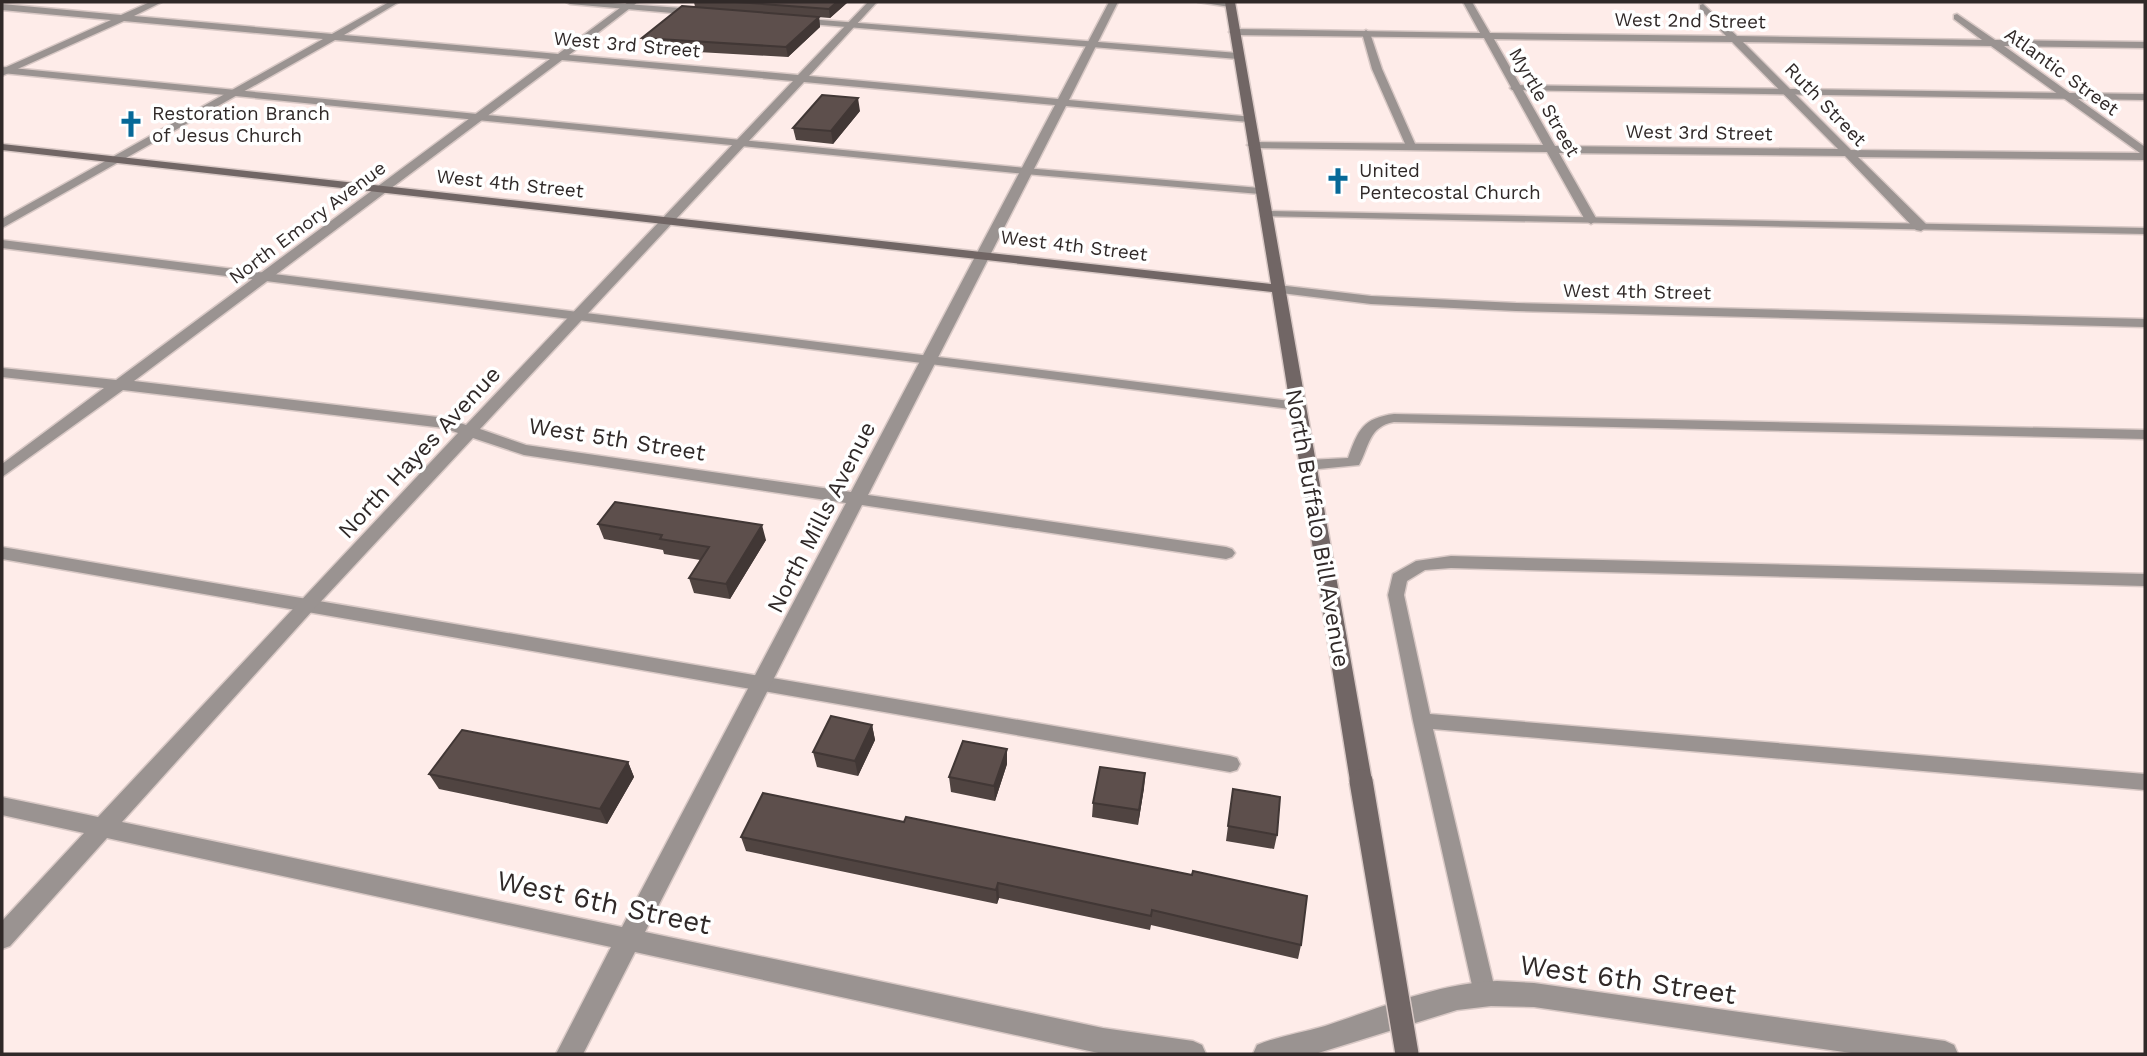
<svg xmlns="http://www.w3.org/2000/svg" width="2147" height="1056" font-family="'Work Sans',sans-serif">
<style>
.lines{fill:none;stroke-linecap:round;stroke-linejoin:round}
.service-casing{stroke:#d9c9c6;stroke-width:3}
.minor-casing{stroke:#d9c9c6;stroke-width:3}
.secondary-casing{stroke:#d9c9c6;stroke-width:3}
.service{fill:#9a9391;fill-rule:evenodd}
.minor{fill:#9a9391;fill-rule:evenodd}
.secondary{fill:#716665;fill-rule:evenodd}
.secondary-bridge-casing{stroke:#d9c9c6;stroke-width:26;stroke-linecap:butt}
.secondary-bridge{stroke:#716665;stroke-width:23}
.wall{fill:#504441}
.shaded-wall{fill:#413735}
.building{fill:#5d4f4c;stroke:#413735;stroke-width:2}
.labels{text-anchor:middle;stroke-width:7;stroke-linejoin:round;paint-order:stroke}
.far-street-label{font-size:19px;fill:#302928;stroke:#fff}
.far-poi-label{font-size:19px;fill:#302928;stroke:#fff;text-anchor:start}
.street-label{font-size:23px;fill:#302928;stroke:#fff}
.near-street-label{font-size:28px;fill:#302928;stroke:#fff}
</style>
<rect width="100%" height="100%" fill="#feece9"/>
<g class="lines">
<defs>
<path id="service" d="M566 2H598L695 9 699 12 695 15 570 4Z
M795 18 1238 53 1243 56 1238 59 798 23 794 20Z
M1366 30 1370 33 1382 69 1416 146 1415 148 1406 146 1372 69 1362 33Z
M2 67 1025 168 1260 188 1265 191 1260 194 1025 174 2 73Z
M1515 85 2145 94V100L1512 90 1510 88Z
M1264 211 2145 228V234L1260 216V212Z
M2 240 1298 402 1305 406 1298 410 2 248Z
M1394 414 2145 430V439L1394 422C1369 426 1369 447 1359 465L1308 470 1301 465 1308 460 1348 458C1358 430 1363 418 1394 414Z
M2 547 1230 756 1237 758 1240 764 1237 770 1230 772 2 559Z
M1451 556 2145 574V586L1451 568 1425 570 1407 581 1404 595 1430 714 2145 774V790L1433 729 1496 994 1493 1002 1485 1005 1477 1002 1474 994 1413 721 1388 595 1393 574 1416 561Z"/>
<path id="minor" d="M150 2H162L134 16 332 34 389 2H399L344 35 558 54 628 2H638L569 55 798 75 868 2H877L809 76 1058 99 1109 2H1118L1069 100 1253 117V121L1249 122 1066 106 868 495 1226 547 1232 549 1235 553 1232 557 1226 559 862 505 645 932 1103 1028 1193 1041 1202 1045 1206 1054H1103L635 952 583 1054H556L611 947 107 838 10 946 2 949V921L84 833 2 815V797L98 817 458 433 444 428 123 390 2 477V464L104 388 2 377V368L116 380 550 59 335 40 2 228V219L323 39 124 21 2 76V69L111 20 2 10V4L121 15ZM562 60 793 81 466 425 446 418 134 381ZM804 82 1055 105 851 492 526 445 480 429ZM473 438 524 455 846 503 622 927 122 822 313 610Z
M1198 2H1232L1235 4 1230 7Z
M1463 2H1472L1490 33 1726 36 1700 9V5L1703 4 1737 36 1982 40 1954 19V15L1957 14 1995 40 2145 42V48L2004 46 2145 147V160L1858 157 1926 224 1927 227 1921 231 1916 230 1845 156 1559 153 1597 220 1591 224 1585 220 1547 152 1253 148 1247 145 1253 142 1543 145 1484 38 1234 35 1229 32 1234 29 1480 33ZM1494 39 1732 42 1838 149 1555 146ZM1743 42 1991 46 2140 153 1851 150Z
M1278 285 1371 296 1516 303 2145 319V327L1516 311 1371 304 1273 292V286Z
M1497 981 1534 983 1945 1041 1954 1045 1958 1054H1858L1534 1007 1491 1006 1457 1010 1315 1054H1253L1257 1045C1278 1036 1302 1033 1325 1026 1380 1008 1438 983 1497 981Z"/>
<path id="secondary" d="M1225 2H1235L1372 781 1369 787 1361 790 1353 787 1350 781 1272 292 2 150V144L1271 284Z"/>
</defs>
<use href="#service" class="service-casing"/>
<use href="#minor" class="minor-casing"/>
<use href="#secondary" class="secondary-casing"/>
<use href="#service" class="service"/>
<use href="#minor" class="minor"/>
<use href="#secondary" class="secondary"/>
<defs>
<path id="secondary-bridge" d="M1361 781 1407 1054"/>
</defs>
<use href="#secondary-bridge" class="secondary-bridge-casing"/>
<use href="#secondary-bridge" class="secondary-bridge"/>
</g>
<path class="wall" d="M694 2H848L830 18 695 7Z
M819 17 820 27 788 57 645 49 642 38Z
M860 111 833 144 796 140 793 128Z
M598 524 766 540 730 599 694 593 689 578 700 560 664 554 663 550 604 539Z
M872 725 875 740 858 776 817 767 813 752Z
M628 762 634 777 607 824 439 789 429 774Z
M1007 764 995 801 951 792 949 777Z
M1145 773 1144 788 1138 825 1092 817 1093 803Z
M1233 789 1277 835 1274 849 1226 841Z
M763 793 1301 945 1298 959 1151 925 1150 930 999 898 997 904 746 851 741 837Z"/>
<path class="shaded-wall" d="M837 2H848L830 18 829 9Z
M819 17 820 27 788 57 786 47Z
M858 98 860 111 833 144 831 131Z
M762 525 766 540 730 599 726 584Z
M872 725 875 740 858 776 855 761Z
M1007 749V764L995 801 994 786Z
M628 762 634 777 607 824 600 809Z
M1145 773 1144 788 1138 825 1139 810Z
M998 883 999 898 997 904 996 890Z"/>
<path class="building" d="M736 2H837L829 9Z
M682 6 819 17 786 47 642 38Z
M822 95 858 98 831 131 793 128Z
M615 502 762 525 726 584 689 578 709 547 660 539 662 535 598 524Z
M831 716 872 725 855 761 813 752Z
M462 730 628 762 600 809 429 774Z
M963 741 1007 749 994 786 949 777Z
M1100 767 1145 773 1139 810 1093 803Z
M1233 789 1280 797 1277 835 1228 826Z
M763 793 904 822 906 817 1192 875 1193 871 1307 896 1301 945 1152 910 1151 916 998 883 996 890 741 837Z"/>
<defs>
<symbol id="church-bare" viewBox="-9 -9 18 18"><path d="M-1.2-6h2.4v3.5h3.3v2.4h-3.3V6h-2.4V-.1h-3.3v-2.4h3.3Z" fill="#076998" stroke="#fff" stroke-width="2.5" paint-order="stroke"/></symbol>
</defs>
<g fill-rule="evenodd">
<use href="#church-bare" x="112" y="105" width="38" height="38"/>
<use href="#church-bare" x="1319" y="162" width="38" height="38"/>
</g>
<g class="labels">
<g class="far-street-label">
<text transform="translate(1690 20) rotate(1)" y="7">West 2nd Street</text>
<text transform="translate(627 44) rotate(5)" y="7">West 3rd Street</text>
<text transform="translate(2062 71) rotate(36)" y="7">Atlantic Street</text>
<text transform="translate(1545 102) rotate(60)" y="7">Myrtle Street</text>
<text transform="translate(1826 104) rotate(46)" y="7">Ruth Street</text>
<text transform="translate(1699 132) rotate(1)" y="7">West 3rd Street</text>
<text transform="translate(510 183) rotate(6)" y="7">West 4th Street</text>
<text transform="translate(307 222) rotate(-37)" y="7">North Emory Avenue</text>
<text transform="translate(1074 245) rotate(7)" y="7">West 4th Street</text>
<text transform="translate(1637 291) rotate(1)" y="7">West 4th Street</text>
</g>
<g class="far-poi-label">
<text x="152" y="120">Restoration Branch<tspan x="152" dy="22">of Jesus Church</tspan></text>
<text x="1359" y="177">United<tspan x="1359" dy="22">Pentecostal Church</tspan></text>
</g>
<g class="street-label">
<text transform="translate(617 439) rotate(9)" y="8">West 5th Street</text>
<text transform="translate(419 452) rotate(-47)" y="8">North Hayes Avenue</text>
<text transform="translate(821 517) rotate(-63)" y="8">North Mills Avenue</text>
<text transform="translate(1318 528) rotate(80)" y="8">North Buffalo Bill Avenue</text>
</g>
<g class="near-street-label">
<text transform="translate(604 902) rotate(12)" y="10">West 6th Street</text>
<text transform="translate(1628 979) rotate(8)" y="10">West 6th Street</text>
</g>
</g>
<rect width="2147" height="1056" fill="none" stroke="#302928" stroke-width="7"/>
</svg>
